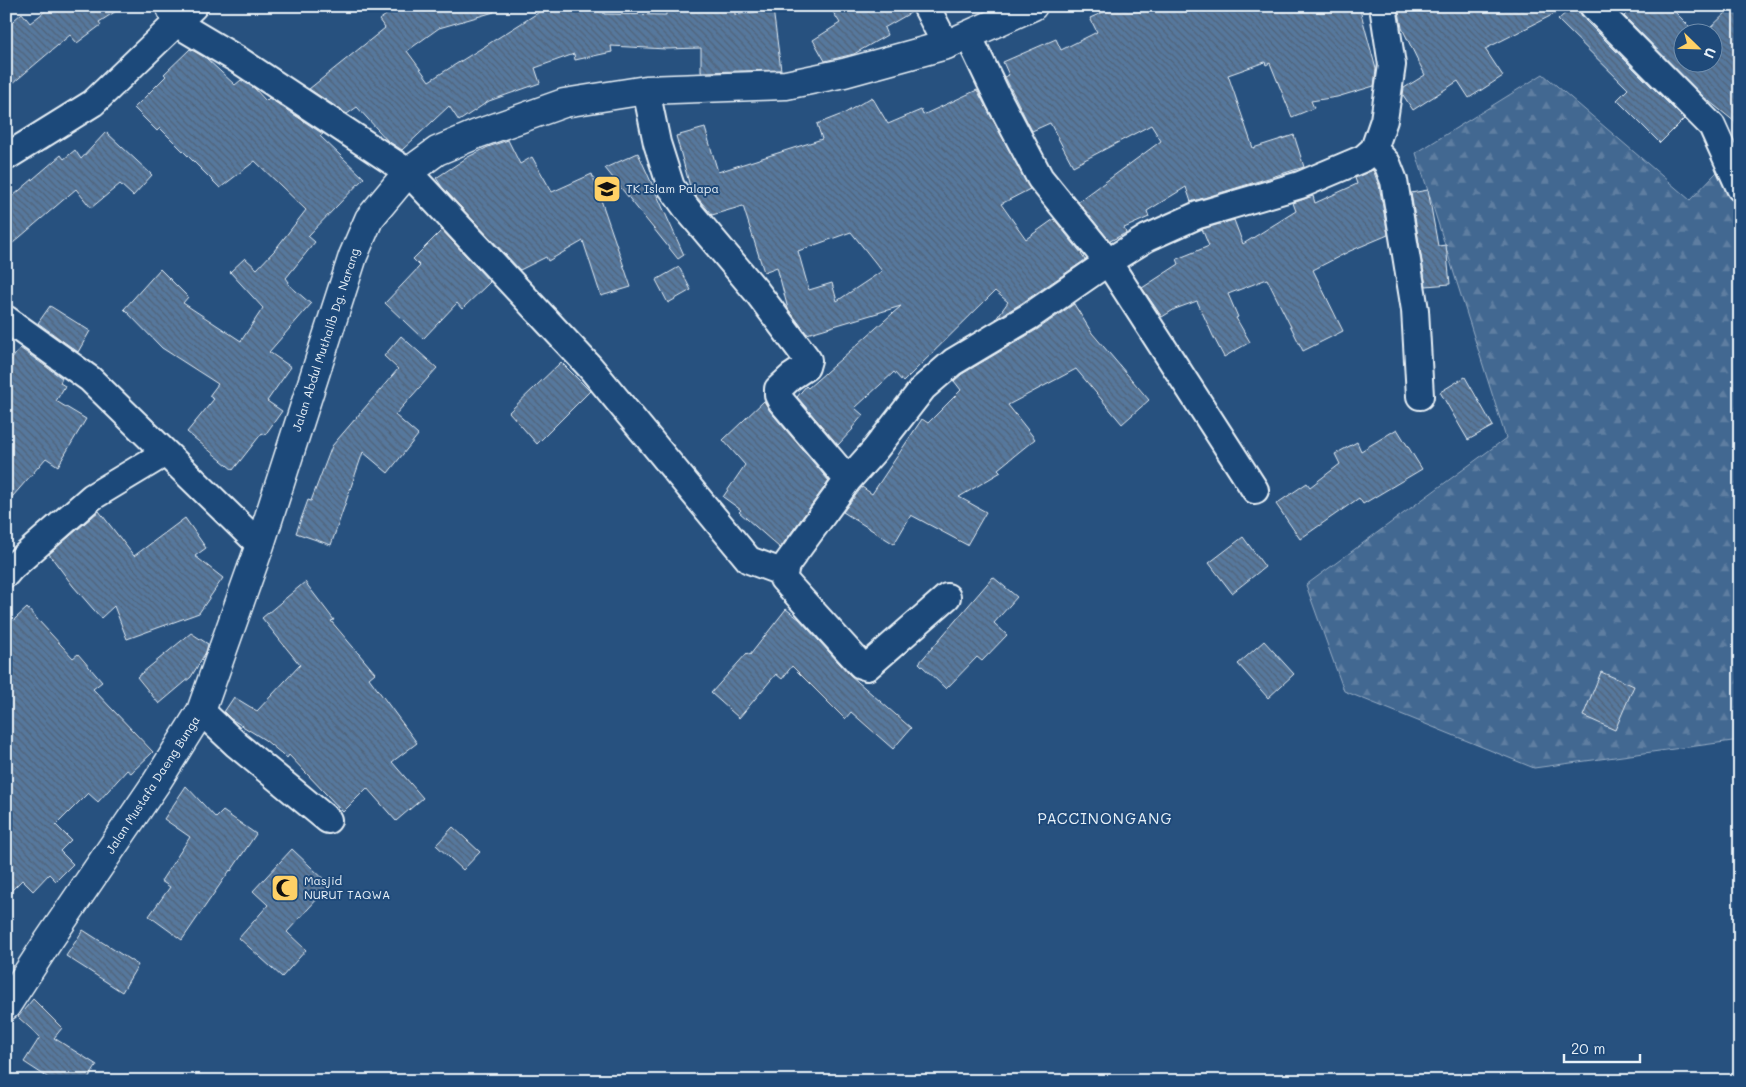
<svg xmlns="http://www.w3.org/2000/svg" width="1746" height="1087" font-family="Mali,sans-serif">
<style>
.forest{fill:url(#forest-firs);stroke:#96acc4}
.building{fill:url(#building-back-hatch);stroke:#e8f1f8;fill-rule:evenodd}
.lines{fill:none;stroke-linecap:round;stroke-linejoin:round}
.minor-casing{stroke:#e8f1f8;stroke-width:30}
.primary-casing{stroke:#e8f1f8;stroke-width:31}
.minor{stroke:#1f4a7a;stroke-width:26}
.primary{stroke:#1f4a7a;stroke-width:28}
.labels{text-anchor:middle;stroke-width:4;stroke-linejoin:round;paint-order:stroke}
.poi-label{font-size:12px;fill:#e8f1f8;stroke:#1f4a7a;text-anchor:start}
.street-label{font-size:12px;fill:#e8f1f8;stroke:#1f4a7a}
.quarter-label{font-size:15px;letter-spacing:1px;fill:#e8f1f8;stroke:#1f4a7a}
</style>
<defs>
<pattern id="forest-firs" width="22" height="20" patternUnits="userSpaceOnUse" patternTransform="scale(1.25)"><rect width="22" height="20" fill="#436891"/><path d="M5 1l3.5 6h-7zM16 11l3.5 6h-7z" fill="#5e7ea1"/></pattern>
<pattern id="building-back-hatch" width="6" height="6" patternUnits="userSpaceOnUse" patternTransform="scale(1.25)"><rect width="6" height="6" fill="#57789d"/><path d="M-1 5l2 2M0 0l6 6M5-1l2 2" fill="none" stroke="#4f6278"/></pattern>
</defs>
<rect width="100%" height="100%" fill="#27517f"/>
<filter id="ink" filterUnits="userSpaceOnUse"><feTurbulence type="fractalNoise" baseFrequency=".02" numOctaves="2"/><feDisplacementMap in="SourceGraphic" scale="10" xChannelSelector="R" yChannelSelector="G"/><feConvolveMatrix kernelMatrix="1 2 1 2 8 2 1 2 1" color-interpolation-filters="sRGB"/></filter>
<g filter="url(#ink)">
<path class="forest" d="M1543 74 1690 200 1740 148V740L1534 768 1344 691 1306 585 1506 438 1416 153Z"/>
<path class="building" d="M52 6H124L99 22 101 25 77 43 70 35 6 89V27L22 13 30 23Z
M399 6H494V12L439 28 407 51 429 81 549 6H603L604 14 666 15V10L703 9V6H735V15L773 9 781 70 701 72V48L666 49 611 46 612 52 575 60 574 54 535 68 540 83 489 101 459 121 449 106 402 150 388 141 357 107 347 114 309 89 385 28 379 20Z
M829 6H911L912 12 884 28 887 35 854 54 825 61 813 40 840 23Z
M1117 6H1359L1376 69 1374 86 1337 97 1311 101 1314 108 1292 117 1270 63 1266 65 1265 62 1228 75 1253 148 1294 135 1304 167 1191 202 1186 187 1147 211 1149 217 1124 228 1126 233 1110 241 1078 202 1161 141 1151 125 1073 166 1050 123 1032 131 1005 77 1009 75 1003 62 1056 39 1061 50 1097 32 1090 18Z
M1398 6H1570L1485 49 1503 76 1469 98 1458 81 1413 110 1403 95 1404 88 1425 75 1402 28Z
M1573 6H1578L1582 17 1684 119 1660 143 1617 100 1628 89 1558 20Z
M1634 6H1669L1695 32H1684V62H1714V32H1706L1733 6H1740V126L1705 98 1624 16Z
M190 49 206 58 235 85 241 80 254 88 266 101 269 98 323 134 320 136 364 178 308 236 315 242 286 278 289 282 288 284 311 304 269 352 291 367 267 401 282 411 265 435 262 433 233 470 187 432 214 399 209 396 218 384 162 348 124 309 160 269 188 297 183 303 241 341 263 308 230 272 245 258 257 269 274 251 306 210 255 161 220 188 160 128 157 131 134 108 166 76 164 74Z
M977 90 1030 189 1001 204 1026 239 1054 219 1082 254H1081L1085 260 1022 303 996 319 1008 302 995 291 903 382 894 372 855 408 863 415 852 428 853 429 838 445 797 397 806 386 808 388 901 306 807 334 788 309 777 267 764 272 743 206 712 215 691 190 676 136 705 128 718 172 822 139 817 124 845 113 872 97 888 124 921 110 923 115ZM851 232 882 271 837 301 832 283 809 290 798 251Z
M106 132 152 175 133 196 120 184 91 208 76 189 6 249V202L61 155 64 159 75 150 81 159Z
M508 140 520 164 532 157 552 192 592 174 631 287 601 296 583 241 548 261 546 257 520 270 442 187 436 178 468 157 488 147Z
M638 153 684 255 678 259 605 168Z
M1373 170 1379 185 1388 235 1350 251 1313 270 1343 331 1303 351 1267 279 1228 294 1238 317 1236 318 1250 342 1224 357 1213 336 1197 301 1175 309 1162 317 1142 288 1179 264 1177 259 1209 246 1202 229 1234 220 1243 244 1296 211 1293 203 1313 196 1315 203 1357 184 1355 178Z
M1428 190 1438 246 1446 245 1450 284 1426 286 1411 193Z
M442 230 490 282 462 309 457 303 423 339 385 303 420 266 413 259Z
M679 267 691 290 668 303 656 280Z
M1074 304 1092 333 1149 400 1122 424 1076 369 1008 405 1035 439 998 469 1001 472 959 497 986 512 967 545 911 515 894 544 843 512 862 487 872 494 922 419 928 423 961 390 954 381 962 374 1038 329Z
M50 306 90 331 78 352 38 323Z
M401 336 437 368 395 415 418 435 388 473 363 452 331 545 296 533 308 500 311 501 332 446 398 369 384 356Z
M20 348 62 378 60 383 65 386 56 401 86 419 58 466 46 458 6 504V367Z
M561 362 590 391 537 444 509 412Z
M1465 377 1493 426 1468 440 1440 392Z
M764 401 770 411 829 481 780 548 739 512 741 510 723 497 745 465 723 440Z
M1397 429 1422 469 1363 504 1359 498 1300 539 1276 504 1307 483 1310 487 1340 464 1335 454 1357 442 1361 451Z
M99 511 134 556 185 518 206 548 195 556 223 578 199 613 127 639 114 606 101 618 73 586 49 554Z
M1243 537 1265 567 1232 593 1209 563Z
M993 577 1017 597 994 623 1007 635 982 661 977 657 946 689 919 663Z
M305 582 334 620 331 621 375 673 369 678 417 743 392 762 423 798 396 821 367 788 343 812 289 755 287 758 265 740 231 719 224 712 234 697 257 711 300 665 262 618Z
M27 608 73 658 78 654 102 682 93 689 153 752 131 773 127 770 98 802 88 793 56 825 71 840 60 851 73 864 56 881 49 874 33 891 22 880 6 896V627Z
M786 609 799 619 850 675 911 728 893 749 851 712 845 719 792 666 782 679 776 674 739 718 711 693 747 653 750 655Z
M191 633 208 644 206 652 191 677 159 704 137 677Z
M1264 641 1294 674 1268 698 1238 664Z
M1601 672 1634 686 1615 730 1583 716Z
M186 786 216 818 223 811 256 834 231 871 230 870 182 940 149 916 170 887 161 881 190 837 164 819Z
M453 827 480 852 463 870 436 845Z
M292 849 330 885 287 932 306 950 282 977 239 938 268 905 253 891Z
M83 930 138 965 122 992 66 956Z
M33 999 62 1028 54 1038 97 1065 87 1081H53L24 1062 40 1037 18 1017Z"/>
<g class="lines">
<defs>
<path id="minor" d="M169 6 176 23 240 61 408 172 590 367 749 560 784 573
M926 6 946 45
M1593 6 1712 126 1740 188
M968 35 999 100 1040 178 1108 262 1147 238 1198 215 1300 185 1364 158 1374 149 1384 120 1392 65 1383 6
M646 90 657 143 671 187 687 209 757 292 808 360 806 367 791 377 778 389V395L781 401 848 480 874 451 923 388 953 362 1030 316 1108 262 1255 490
M1374 149 1387 163 1394 181 1415 310 1420 396
M6 157 93 103 194 6
M6 319 90 379 260 545
M848 480 786 565 783 579 861 665 867 667 947 597
M6 574 11 568 92 497 165 453
M201 711 237 745 328 820"/>
<path id="primary" d="M6 1006 47 943 156 783 201 711 260 545 353 256 369 219 408 172 437 151 477 134 564 103 646 90 786 85 844 73 946 45 1033 6"/>
</defs>
<use href="#minor" class="minor-casing"/>
<use href="#primary" class="primary-casing"/>
<use href="#minor" class="minor"/>
<use href="#primary" class="primary"/>
</g>
</g>
<defs>
<symbol id="school-square" viewBox="-11 -11 22 22"><rect x="-9" y="-9" width="18" height="18" rx="4" fill="#ffd166" stroke="#1f4a7a"/><path d="M0-5L7-2L0 1L-7-2ZM-4 1L0 2.5L4 1V4Q0 6-4 4Z" fill="#111"/></symbol>
<symbol id="mosque-square" viewBox="-11 -11 22 22"><rect x="-9" y="-9" width="18" height="18" rx="4" fill="#ffd166" stroke="#1f4a7a"/><path d="M3.5-4.9A6 6 0 1 0 3.5 4.9A5 5 0 1 1 3.5-4.9Z" fill="#111"/></symbol>
</defs>
<g fill-rule="evenodd">
<use href="#school-square" x="591" y="173" width="32" height="32"/>
<use href="#mosque-square" x="269" y="872" width="32" height="32"/>
</g>
<g class="labels">
<g class="poi-label">
<text x="626" y="193">TK Islam Palapa</text>
<text x="304" y="885">Masjid<tspan x="304" dy="14">NURUT TAQWA</tspan></text>
</g>
<g class="street-label">
<text transform="translate(326 340) rotate(-72)" y="4">Jalan Abdul Muthalib Dg. Narang</text>
<text transform="translate(153 785) rotate(-57)" y="4">Jalan Mustafa Daeng Bunga</text>
</g>
<g class="quarter-label">
<text x="1105" y="824">PACCINONGANG</text>
</g>
</g>
<rect width="1746" height="1087" fill="none" stroke="#1f4a7a" stroke-width="25"/>
<rect x="12" y="12" width="1721" height="1062" fill="none" stroke="#e8f1f8" stroke-width="2" filter="url(#ink)"/>
<g transform="translate(1698 48) rotate(113)"><circle r="24" fill="#1f4a7a" stroke="#6f8dac"/>
<path d="M0-4L9 19L0 12L-9 19Z" fill="#ffd166"/>
<text y="-8" font-size="14" font-weight="bold" text-anchor="middle" fill="#e8f1f8">U</text>
</g>
<path d="M1564 1054v8h76v-8" fill="none" stroke="#e8f1f8" stroke-width="2.5"/>
<text x="1571" y="1054" font-size="15" fill="#e8f1f8" stroke="#1f4a7a" stroke-width="4" paint-order="stroke">20 m</text>
</svg>
